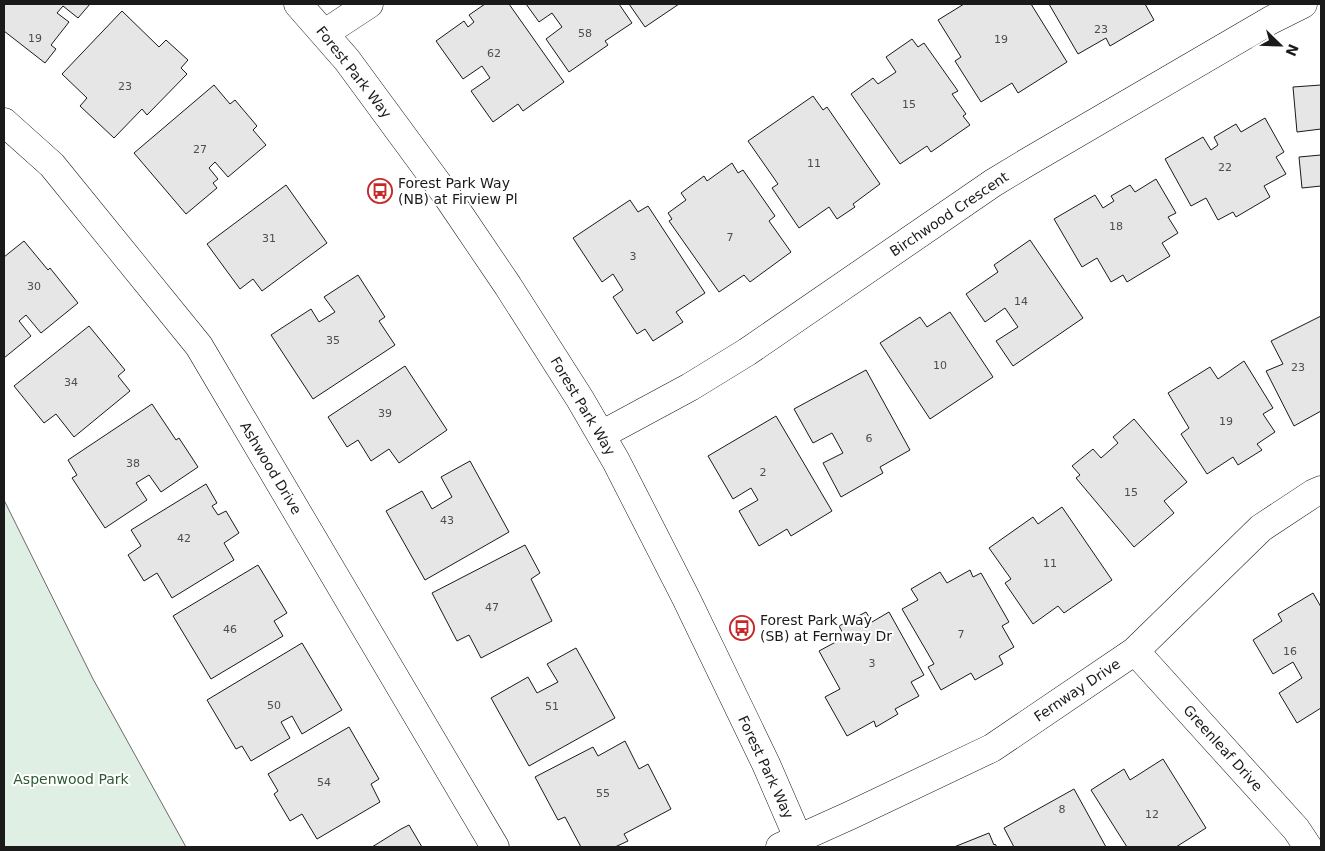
<svg xmlns="http://www.w3.org/2000/svg" width="1325" height="851" font-family="'DejaVu Sans',sans-serif">
<style>
.green{fill:#e0efe3;stroke:#6a6a6a}
.building{fill:#e6e6e6;stroke:#1a1a1a}
.lines{fill:none;stroke-linecap:round;stroke-linejoin:round}
.minor-casing{stroke:#1a1a1a;stroke-width:29}
.minor{stroke:#fff;stroke-width:28}
.labels{text-anchor:middle;stroke-width:4;stroke-linejoin:round;paint-order:stroke}
.number-label{font-size:11px;fill:#4d4d4d}
.street-label{font-size:14px;fill:#1a1a1a;stroke:#fff}
.poi-label{font-size:14px;fill:#1a1a1a;stroke:#fff;text-anchor:start}
.park-label{font-size:14px;fill:#2b5a34;stroke:#fff}
</style>
<rect width="100%" height="100%" fill="#fff"/>
<path class="green" d="M4 500 93 679 186 847H4Z"/>
<path class="building" d="M4 4H90L78 18 63 6 57 13 69 22 51 45 56 49 45 63 4 31Z
M485 4H509L564 82 523 111 518 104 493 122 471 91 490 78 482 66 463 79 436 41 464 21 468 27 474 22 469 15Z
M526 4H619L632 23 605 41 608 45 569 72 546 39 562 27 552 13 539 22Z
M629 4H679L645 27Z
M964 4H1031L1067 62 1018 93 1012 83 981 102 955 61 961 57 938 20Z
M1049 4H1145L1154 20 1110 46 1106 38 1078 54Z
M122 11 159 47 166 40 188 60 181 68 187 74 147 115 142 109 114 138 80 106 87 98 62 74Z
M912 39 918 47 924 43 958 91 952 94 966 114 963 116 970 125 931 152 927 146 900 164 851 94 873 78 878 84 896 72 886 57Z
M214 85 230 104 235 100 257 126 253 130 266 145 228 177 215 162 209 168 218 179 213 183 217 188 186 214 134 153Z
M1321 85V129L1297 132 1293 87Z
M813 96 823 110 827 107 880 184 853 204 855 207 837 219 829 207 799 228 772 188 778 184 748 141Z
M1265 118 1284 152 1276 157 1286 174 1264 186 1270 197 1236 217 1233 212 1218 220 1206 198 1191 206 1165 159 1203 137 1211 150 1218 145 1214 137 1236 124 1241 132Z
M1321 155V186L1302 188 1299 157Z
M732 163 738 173 743 170 775 216 769 221 791 252 750 282 744 275 719 292 669 221 672 219 668 213 686 200 681 193 704 176 707 181Z
M1156 179 1176 213 1168 217 1178 233 1162 243 1170 256 1127 282 1123 275 1111 282 1097 258 1082 267 1054 219 1095 195 1103 208 1114 201 1111 196 1130 185 1135 192Z
M286 185 327 243 262 291 253 279 240 289 207 244Z
M630 200 638 212 648 206 705 293 676 312 683 322 653 341 645 329 637 334 613 297 623 290 613 274 602 282 573 238Z
M1030 240 1083 318 1013 366 996 341 1018 327 1005 308 985 322 966 294 998 272 994 265Z
M24 241 48 270 50 268 78 303 41 333 26 315 19 321 31 336 4 358V257Z
M358 275 385 317 379 321 395 345 313 399 271 335 311 309 319 322 335 312 324 297Z
M950 312 993 377 930 419 880 343 920 317 927 327Z
M1321 316V411L1294 426 1266 371 1283 364 1271 341Z
M89 326 125 370 118 376 130 391 74 437 56 414 44 423 14 386Z
M1244 361 1273 408 1263 414 1275 432 1257 444 1262 450 1238 465 1233 457 1207 474 1181 434 1189 428 1168 393 1210 367 1218 379Z
M405 366 447 430 399 463 389 449 371 461 358 440 347 447 328 417Z
M866 370 910 450 880 467 883 473 841 497 823 463 843 453 832 433 813 443 794 409Z
M152 404 176 440 179 438 198 467 161 492 149 475 136 483 147 500 105 528 72 478 77 475 68 460Z
M776 416 832 511 791 536 787 529 759 546 739 511 758 500 751 488 733 499 708 456Z
M1134 419 1187 482 1164 501 1174 513 1134 547 1076 478 1080 475 1072 466 1093 449 1101 458 1118 443 1113 437Z
M470 461 509 532 425 580 386 511 422 491 432 509 452 497 441 477Z
M206 484 217 503 212 506 218 515 226 511 239 533 224 543 234 560 172 598 157 573 144 581 128 555 141 546 131 530Z
M1062 507 1112 580 1064 613 1058 606 1033 624 1005 583 1011 579 989 548 1033 517 1038 524Z
M525 545 540 573 531 579 552 621 481 658 469 635 457 641 432 593Z
M258 565 287 613 274 621 283 636 211 679 173 616Z
M970 570 973 577 981 573 1009 622 1002 626 1014 647 999 656 1003 664 975 680 971 673 941 690 928 667 934 664 902 609 918 600 911 589 940 572 947 583Z
M1313 593 1321 607V708L1297 723 1279 693 1302 678 1293 662 1273 674 1253 640 1282 621 1278 614Z
M866 612 872 622 889 612 924 675 911 682 919 696 895 709 898 714 876 727 874 721 847 736 825 697 840 689 819 651 845 637 839 626Z
M302 643 342 710 302 734 292 716 281 722 290 738 251 761 242 746 236 749 207 700Z
M576 648 615 718 529 766 491 698 528 677 537 693 558 682 547 664Z
M349 727 379 779 371 784 380 802 317 839 302 814 290 821 274 794 278 791 268 774Z
M625 741 639 769 648 764 671 809 624 834 628 841 615 847H581L565 817 558 820 535 777 593 747 598 756Z
M1163 759 1206 828 1176 847H1127L1091 790 1124 769 1130 780Z
M1074 789 1106 847H1014L1004 828Z
M409 825 422 847H372L401 829Z
M989 833 994 845 995 844 997 847H954Z"/>
<g class="lines">
<defs>
<path id="minor" d="M298 4 347 60 447 196 508 286 580 399 616 461 686 598 766 764 802 847
M325 33 369 4
M4 122 52 165 199 346 495 847
M601 435 690 387 747 352 993 183 1026 163 1271 20 1303 4
M1135 651 1296 829 1308 847
M780 847 851 815 992 748 1135 651 1261 528 1314 493 1321 490"/>
</defs>
<use href="#minor" class="minor-casing"/>
<use href="#minor" class="minor"/>
</g>
<defs>
<symbol id="bus-ring" viewBox="-11 -11 22 22"><circle r="9.5" fill="#fff" stroke="#c62828" stroke-width="1.5"/><path d="M-5-6H5V4H4V6H2V4H-2V6H-4V4H-5ZM-3.5-4V0h7V-4ZM-3.5 1.2v1.5H-2V1.2ZM2 1.2v1.5H3.5V1.2Z" fill="#c62828"/></symbol>
</defs>
<g fill-rule="evenodd">
<use href="#bus-ring" x="366" y="177" width="28" height="28"/>
<use href="#bus-ring" x="728" y="614" width="28" height="28"/>
</g>
<g class="labels">
<g class="number-label">
<text x="1101" y="33">23</text>
<text x="585" y="37">58</text>
<text x="35" y="42">19</text>
<text x="1001" y="43">19</text>
<text x="494" y="57">62</text>
<text x="125" y="90">23</text>
<text x="909" y="108">15</text>
<text x="200" y="153">27</text>
<text x="814" y="167">11</text>
<text x="1225" y="171">22</text>
<text x="1116" y="230">18</text>
<text x="730" y="241">7</text>
<text x="269" y="242">31</text>
<text x="633" y="260">3</text>
<text x="34" y="290">30</text>
<text x="1021" y="305">14</text>
<text x="333" y="344">35</text>
<text x="940" y="369">10</text>
<text x="1298" y="371">23</text>
<text x="71" y="386">34</text>
<text x="385" y="417">39</text>
<text x="1226" y="425">19</text>
<text x="869" y="442">6</text>
<text x="133" y="467">38</text>
<text x="763" y="476">2</text>
<text x="1131" y="496">15</text>
<text x="447" y="524">43</text>
<text x="184" y="542">42</text>
<text x="1050" y="567">11</text>
<text x="492" y="611">47</text>
<text x="230" y="633">46</text>
<text x="961" y="638">7</text>
<text x="1290" y="655">16</text>
<text x="872" y="667">3</text>
<text x="274" y="709">50</text>
<text x="552" y="710">51</text>
<text x="324" y="786">54</text>
<text x="603" y="797">55</text>
<text x="1062" y="813">8</text>
<text x="1152" y="818">12</text>
</g>
<g class="street-label">
<text transform="translate(354 72) rotate(52)" y="5">Forest Park Way</text>
<text transform="translate(949 214) rotate(-34)" y="5">Birchwood Crescent</text>
<text transform="translate(583 406) rotate(59)" y="5">Forest Park Way</text>
<text transform="translate(271 468) rotate(59)" y="5">Ashwood Drive</text>
<text transform="translate(1077 690) rotate(-34)" y="5">Fernway Drive</text>
<text transform="translate(1223 748) rotate(48)" y="5">Greenleaf Drive</text>
<text transform="translate(766 767) rotate(65)" y="5">Forest Park Way</text>
</g>
<g class="poi-label">
<text x="398" y="188">Forest Park Way<tspan x="398" dy="16">(NB) at Firview Pl</tspan></text>
<text x="760" y="625">Forest Park Way<tspan x="760" dy="16">(SB) at Fernway Dr</tspan></text>
</g>
<g class="park-label">
<text x="71" y="784">Aspenwood Park</text>
</g>
</g>
<rect width="1325" height="851" fill="none" stroke="#1a1a1a" stroke-width="10"/>
<g transform="translate(1280 45) rotate(113)" stroke="#ffffff" stroke-width="4" paint-order="stroke">
<path d="M0-4L9 19L0 12L-9 19Z" fill="#1a1a1a"/>
<text y="-8" font-size="14" font-weight="bold" text-anchor="middle" fill="#1a1a1a">N</text>
</g>
</svg>
